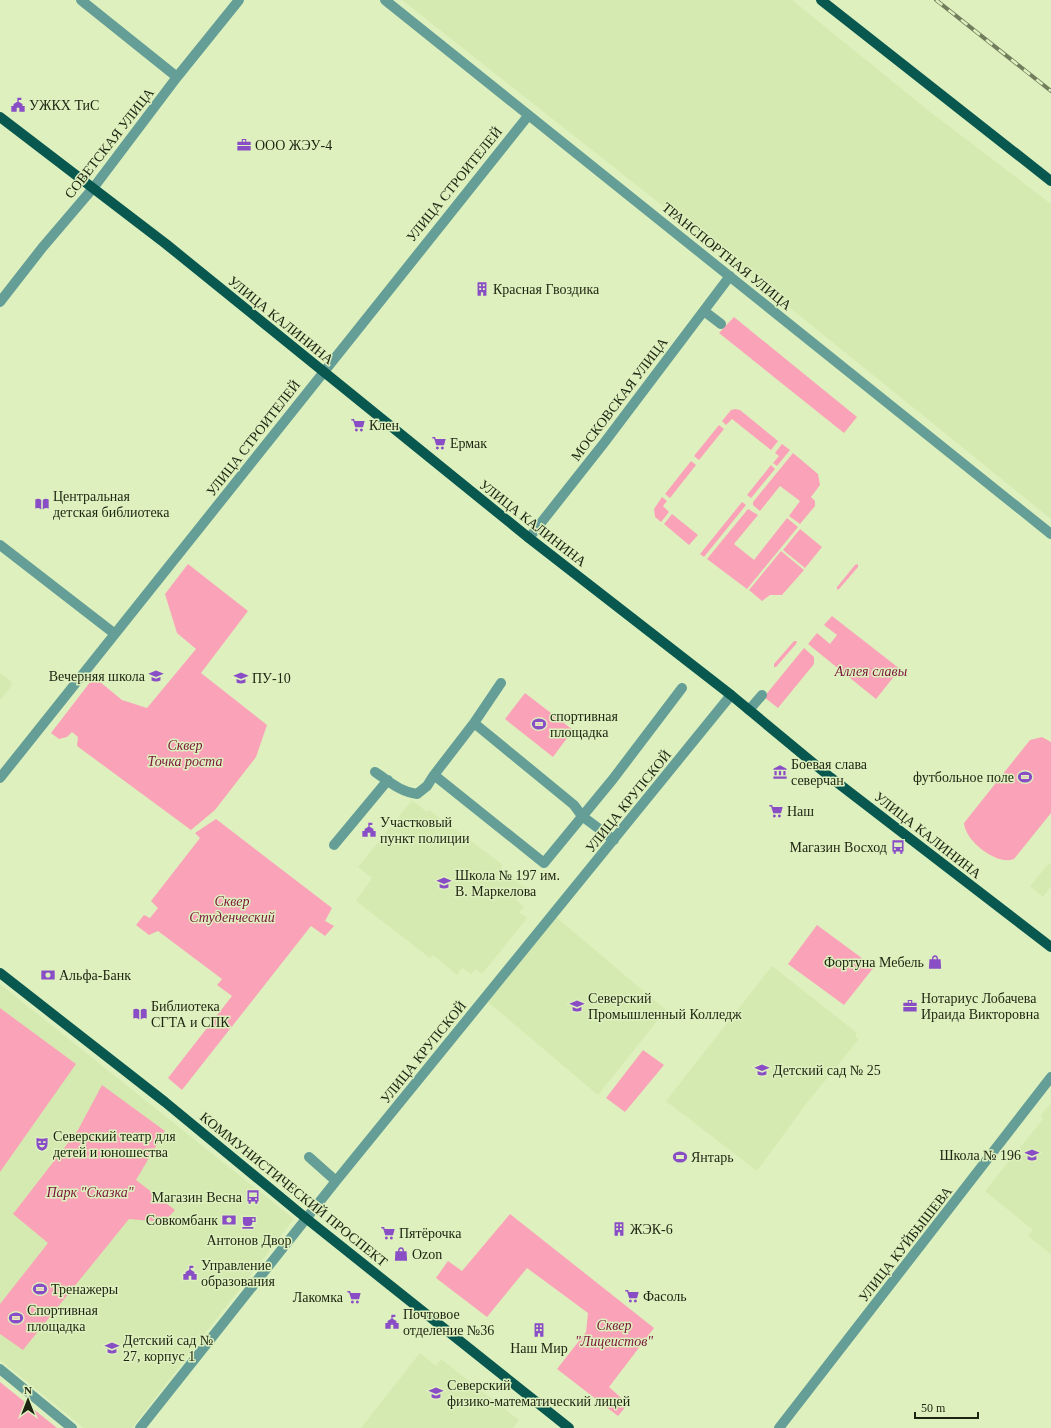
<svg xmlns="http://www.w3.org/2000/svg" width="1051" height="1428" font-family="'Times New Roman',serif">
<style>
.built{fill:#d5eab0}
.green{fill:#faa3b8}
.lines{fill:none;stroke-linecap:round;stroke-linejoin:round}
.minor{stroke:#649e96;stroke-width:10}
.major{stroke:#085850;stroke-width:10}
.rail-casing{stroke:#717d5c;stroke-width:4}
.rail{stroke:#def0be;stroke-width:2.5;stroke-dasharray:8;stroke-linecap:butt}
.labels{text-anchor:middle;stroke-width:3;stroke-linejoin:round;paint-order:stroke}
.poi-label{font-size:14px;fill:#1d2411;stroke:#def0be;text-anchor:start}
.street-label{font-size:14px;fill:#1d2411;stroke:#def0be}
.park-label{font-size:14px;font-style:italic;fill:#7a163c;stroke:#def0be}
</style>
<rect width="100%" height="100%" fill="#def0be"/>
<path class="built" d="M402 0H792L929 111 1051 204V519L701 236Z
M0 673 12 682 10 688 0 700Z
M412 800 427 812 429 810 503 865 501 868 525 888 516 900 524 907 519 912 527 918 482 974 475 969 471 974 462 968 457 975 433 955 430 958 356 901 372 878 358 867Z
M1049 863 1051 865V886L1043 897 1030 886Z
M556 917 666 1010 598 1095 488 1002Z
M772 966 857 1033 855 1036 859 1039 806 1104 757 1171 666 1101Z
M0 984 294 1219 132 1428H84L0 1360Z
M1051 1103V1254L1028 1236 1033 1230 985 1191 1043 1119 1041 1115Z
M420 1353 436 1366 441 1359 519 1420 513 1428H361Z"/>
<path class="green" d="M734 317 857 417 844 433 719 333Z
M735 409 740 410 778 441 771 450 732 419 726 425 722 421 731 410Z
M719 425 724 429 699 460 694 456Z
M782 444 790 450 777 466 773 463 779 456 775 453Z
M793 453 818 474 820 485 811 497 815 501V506L800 524 789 516 800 501 780 486 760 511 753 505V502Z
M691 461 696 465 670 498 665 494Z
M771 465 775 469 751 498 747 495Z
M662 497 667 501 663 506 669 512 661 522 655 517 654 509Z
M742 502 746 505 704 557 700 554Z
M748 509 758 515 734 544 754 560 787 518 798 527 747 589 707 559Z
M672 514 698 535 689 545 664 524Z
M800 529 822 547 805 568 783 550Z
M781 551 804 570 782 595H770L762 601 749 590Z
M188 564 248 611 201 673 267 725 256 757 215 810 191 830 77 746 78 737 72 732 67 737 59 739 51 733 94 677 122 700 147 708 196 649 177 633 165 594Z
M858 564V567L839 589 837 590V587L855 565Z
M832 616 900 669 876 699 808 644 817 633 830 644 837 635 824 625Z
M794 641H797L796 644 776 667H774V664Z
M804 648 814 657V664L778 708 764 697Z
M525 693 573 730 553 757 505 719Z
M1042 737 1051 742V813L1014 859C997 866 965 841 964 823L1030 740Z
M216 819 332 908 325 921 334 926 325 936 311 926 182 1090 168 1078 232 996 217 985 222 979 158 931 149 935 136 925 144 915 150 918 158 908 151 901 200 838 195 833Z
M817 925 874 967 844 1005 788 964Z
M0 1008 76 1064 0 1172Z
M643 1050 664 1065 625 1112 606 1098Z
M102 1085 165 1131 136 1180 175 1210 164 1222 129 1219 23 1350 0 1334V1304L48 1243 13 1214 78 1130Z
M510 1214 654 1328 609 1387 628 1404 618 1416 557 1369 586 1332 588 1313 527 1268 487 1317 436 1278 448 1261 462 1271Z
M0 1382 57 1428H0Z"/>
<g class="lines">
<path class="minor" d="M81 0 177 77
M385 0 1051 534
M0 302 42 248 94 187 177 77 239 0
M704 311 721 324
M529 538 604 443 730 276
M0 545 115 634
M501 683 474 723 574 805 582 816 614 840
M749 710 762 695
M474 723 434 775 544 863 613 779 682 688
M375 772C389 781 400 792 417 794L427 786 434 775
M0 778 528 116
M334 845 388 780
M309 1157 336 1181
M0 1369 72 1428
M140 1428 336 1181 731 695
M779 1428 1051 1077"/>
<path class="major" d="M821 0 1051 181
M0 117 166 244 529 538 731 695 830 777 1051 947
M0 973 165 1102 307 1219 569 1428"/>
<defs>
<path id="rail" d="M936 0 1051 91"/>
</defs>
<use href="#rail" class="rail-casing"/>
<use href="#rail" class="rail"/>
</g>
<defs>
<symbol id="civic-bare" viewBox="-9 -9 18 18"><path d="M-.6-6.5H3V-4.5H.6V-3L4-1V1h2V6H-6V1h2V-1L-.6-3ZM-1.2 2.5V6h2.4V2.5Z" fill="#894ec5" stroke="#def0be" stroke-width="2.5" paint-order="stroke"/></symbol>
<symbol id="office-bare" viewBox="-9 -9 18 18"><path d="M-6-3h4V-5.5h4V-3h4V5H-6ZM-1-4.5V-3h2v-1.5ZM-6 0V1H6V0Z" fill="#894ec5" stroke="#def0be" stroke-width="2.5" paint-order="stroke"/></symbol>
<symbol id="building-bare" viewBox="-9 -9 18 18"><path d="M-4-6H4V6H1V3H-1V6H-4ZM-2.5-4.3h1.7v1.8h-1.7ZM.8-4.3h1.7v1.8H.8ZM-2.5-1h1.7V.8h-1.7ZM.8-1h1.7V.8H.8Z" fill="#894ec5" stroke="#def0be" stroke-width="2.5" paint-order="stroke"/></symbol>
<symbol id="supermarket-bare" viewBox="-9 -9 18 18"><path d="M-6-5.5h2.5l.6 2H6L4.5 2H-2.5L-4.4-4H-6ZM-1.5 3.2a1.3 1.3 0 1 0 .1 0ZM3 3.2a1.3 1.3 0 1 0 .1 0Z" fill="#894ec5" stroke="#def0be" stroke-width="2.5" paint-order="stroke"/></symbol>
<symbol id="library-bare" viewBox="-9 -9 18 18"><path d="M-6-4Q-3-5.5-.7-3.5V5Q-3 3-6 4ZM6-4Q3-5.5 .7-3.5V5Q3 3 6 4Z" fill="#894ec5" stroke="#def0be" stroke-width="2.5" paint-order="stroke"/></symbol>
<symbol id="school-bare" viewBox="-9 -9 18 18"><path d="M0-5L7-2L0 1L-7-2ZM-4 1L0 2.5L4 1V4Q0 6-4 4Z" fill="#894ec5" stroke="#def0be" stroke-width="2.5" paint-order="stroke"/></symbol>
<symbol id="university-bare" viewBox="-9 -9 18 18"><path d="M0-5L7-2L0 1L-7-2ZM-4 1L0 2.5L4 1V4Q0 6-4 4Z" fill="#894ec5" stroke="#def0be" stroke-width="2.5" paint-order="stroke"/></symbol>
<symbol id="stadium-bare" viewBox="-9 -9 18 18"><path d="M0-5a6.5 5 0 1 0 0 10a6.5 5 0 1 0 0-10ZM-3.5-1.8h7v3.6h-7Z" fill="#894ec5" stroke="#def0be" stroke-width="2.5" paint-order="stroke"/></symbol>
<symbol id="museum-bare" viewBox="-9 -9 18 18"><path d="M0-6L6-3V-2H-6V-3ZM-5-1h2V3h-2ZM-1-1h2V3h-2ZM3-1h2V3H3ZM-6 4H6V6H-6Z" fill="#894ec5" stroke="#def0be" stroke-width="2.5" paint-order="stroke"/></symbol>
<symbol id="bus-bare" viewBox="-9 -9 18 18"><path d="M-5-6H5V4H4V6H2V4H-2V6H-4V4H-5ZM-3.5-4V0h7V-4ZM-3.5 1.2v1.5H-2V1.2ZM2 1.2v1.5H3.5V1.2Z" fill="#894ec5" stroke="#def0be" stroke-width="2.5" paint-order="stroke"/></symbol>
<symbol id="shop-bare" viewBox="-9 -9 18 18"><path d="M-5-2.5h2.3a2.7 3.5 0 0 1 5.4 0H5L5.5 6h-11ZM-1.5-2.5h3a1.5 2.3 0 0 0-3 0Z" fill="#894ec5" stroke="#def0be" stroke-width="2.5" paint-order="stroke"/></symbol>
<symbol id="bank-bare" viewBox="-9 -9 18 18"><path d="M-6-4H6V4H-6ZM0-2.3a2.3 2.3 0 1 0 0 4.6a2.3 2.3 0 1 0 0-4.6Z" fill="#894ec5" stroke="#def0be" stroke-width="2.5" paint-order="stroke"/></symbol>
<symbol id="theatre-bare" viewBox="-9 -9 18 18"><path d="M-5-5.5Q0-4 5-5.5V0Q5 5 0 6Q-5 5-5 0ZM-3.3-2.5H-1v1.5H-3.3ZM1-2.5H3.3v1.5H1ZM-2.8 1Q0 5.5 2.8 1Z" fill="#894ec5" stroke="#def0be" stroke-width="2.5" paint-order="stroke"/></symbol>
<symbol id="cafe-bare" viewBox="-9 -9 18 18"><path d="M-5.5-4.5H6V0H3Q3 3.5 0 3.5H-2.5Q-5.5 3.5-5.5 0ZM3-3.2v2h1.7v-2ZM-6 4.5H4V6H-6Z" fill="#894ec5" stroke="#def0be" stroke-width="2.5" paint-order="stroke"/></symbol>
</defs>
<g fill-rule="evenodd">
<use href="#civic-bare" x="8" y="95" width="20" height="20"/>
<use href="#office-bare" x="234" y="135" width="20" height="20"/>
<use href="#building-bare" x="472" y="279" width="20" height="20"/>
<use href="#supermarket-bare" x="348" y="415" width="20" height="20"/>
<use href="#supermarket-bare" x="429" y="433" width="20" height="20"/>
<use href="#library-bare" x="32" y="494" width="20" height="20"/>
<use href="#school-bare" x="146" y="666" width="20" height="20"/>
<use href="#university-bare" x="231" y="668" width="20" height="20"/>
<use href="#stadium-bare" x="529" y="714" width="20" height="20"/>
<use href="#museum-bare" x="770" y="762" width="20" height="20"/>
<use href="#stadium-bare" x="1015" y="767" width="20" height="20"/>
<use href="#supermarket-bare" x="766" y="801" width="20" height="20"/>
<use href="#civic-bare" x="359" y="820" width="20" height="20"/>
<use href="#bus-bare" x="888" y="837" width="20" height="20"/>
<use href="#school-bare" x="434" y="873" width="20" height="20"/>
<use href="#shop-bare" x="925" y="952" width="20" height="20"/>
<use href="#bank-bare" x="38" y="965" width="20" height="20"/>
<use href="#university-bare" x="567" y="996" width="20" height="20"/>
<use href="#office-bare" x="900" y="996" width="20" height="20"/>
<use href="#library-bare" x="130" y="1004" width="20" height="20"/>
<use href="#school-bare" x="752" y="1060" width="20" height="20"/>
<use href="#theatre-bare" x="32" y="1134" width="20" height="20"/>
<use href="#school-bare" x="1022" y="1145" width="20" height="20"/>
<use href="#stadium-bare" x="670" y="1147" width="20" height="20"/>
<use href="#bus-bare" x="243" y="1187" width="20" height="20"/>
<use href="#bank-bare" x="219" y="1210" width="20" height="20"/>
<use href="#cafe-bare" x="239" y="1212" width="20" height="20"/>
<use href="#building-bare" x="609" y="1219" width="20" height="20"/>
<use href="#supermarket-bare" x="378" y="1223" width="20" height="20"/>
<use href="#shop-bare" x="391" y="1244" width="20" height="20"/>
<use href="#civic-bare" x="180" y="1263" width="20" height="20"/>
<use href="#stadium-bare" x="30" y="1279" width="20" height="20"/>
<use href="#supermarket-bare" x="622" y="1286" width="20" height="20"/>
<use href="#supermarket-bare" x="344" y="1287" width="20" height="20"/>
<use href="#stadium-bare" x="6" y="1308" width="20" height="20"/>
<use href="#civic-bare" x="382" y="1312" width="20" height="20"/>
<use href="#building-bare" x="529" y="1320" width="20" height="20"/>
<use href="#school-bare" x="102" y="1338" width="20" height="20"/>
<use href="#school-bare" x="426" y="1383" width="20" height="20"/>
</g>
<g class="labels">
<g class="poi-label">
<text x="29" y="110">УЖКХ ТиС</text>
<text x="255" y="150">ООО ЖЭУ-4</text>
<text x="493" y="294">Красная Гвоздика</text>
<text x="369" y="430">Клен</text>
<text x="450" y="448">Ермак</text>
<text x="53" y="501">Центральная<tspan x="53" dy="16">детская библиотека</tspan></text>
<text x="145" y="681" text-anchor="end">Вечерняя школа</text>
<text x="252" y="683">ПУ-10</text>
<text x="550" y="721">спортивная<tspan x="550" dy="16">площадка</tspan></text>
<text x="791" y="769">Боевая слава<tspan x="791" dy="16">северчан</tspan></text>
<text x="1014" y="782" text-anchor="end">футбольное поле</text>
<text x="787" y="816">Наш</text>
<text x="380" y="827">Участковый<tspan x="380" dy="16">пункт полиции</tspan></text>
<text x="887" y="852" text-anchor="end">Магазин Восход</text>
<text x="455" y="880">Школа № 197 им.<tspan x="455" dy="16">В. Маркелова</tspan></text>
<text x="924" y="967" text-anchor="end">Фортуна Мебель</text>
<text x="59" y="980">Альфа-Банк</text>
<text x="588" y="1003">Северский<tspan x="588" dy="16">Промышленный Колледж</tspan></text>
<text x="921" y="1003">Нотариус Лобачева<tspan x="921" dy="16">Ираида Викторовна</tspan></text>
<text x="151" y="1011">Библиотека<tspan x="151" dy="16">СГТА и СПК</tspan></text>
<text x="773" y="1075">Детский сад № 25</text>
<text x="53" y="1141">Северский театр для<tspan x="53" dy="16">детей и юношества</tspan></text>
<text x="1021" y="1160" text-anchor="end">Школа № 196</text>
<text x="691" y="1162">Янтарь</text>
<text x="242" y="1202" text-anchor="end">Магазин Весна</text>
<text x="218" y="1225" text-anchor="end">Совкомбанк</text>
<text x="630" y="1234">ЖЭК-6</text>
<text x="399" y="1238">Пятёрочка</text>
<text x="249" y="1245" text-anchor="middle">Антонов Двор</text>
<text x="412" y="1259">Ozon</text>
<text x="201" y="1270">Управление<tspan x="201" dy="16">образования</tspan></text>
<text x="51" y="1294">Тренажеры</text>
<text x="643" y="1301">Фасоль</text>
<text x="343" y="1302" text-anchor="end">Лакомка</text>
<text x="27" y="1315">Спортивная<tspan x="27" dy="16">площадка</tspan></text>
<text x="403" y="1319">Почтовое<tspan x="403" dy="16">отделение №36</tspan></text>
<text x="123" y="1345">Детский сад №<tspan x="123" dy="16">27, корпус 1</tspan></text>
<text x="539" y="1353" text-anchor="middle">Наш Мир</text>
<text x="447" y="1390">Северский<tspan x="447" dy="16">физико-математический лицей</tspan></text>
</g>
<g class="street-label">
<text transform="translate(109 143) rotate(-52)" y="5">СОВЕТСКАЯ УЛИЦА</text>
<text transform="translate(454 184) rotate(-51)" y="5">УЛИЦА СТРОИТЕЛЕЙ</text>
<text transform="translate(727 256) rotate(39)" y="5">ТРАНСПОРТНАЯ УЛИЦА</text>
<text transform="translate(281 320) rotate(39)" y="5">УЛИЦА КАЛИНИНА</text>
<text transform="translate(619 399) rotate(-53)" y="5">МОСКОВСКАЯ УЛИЦА</text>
<text transform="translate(253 438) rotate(-52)" y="5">УЛИЦА СТРОИТЕЛЕЙ</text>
<text transform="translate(533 523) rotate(38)" y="5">УЛИЦА КАЛИНИНА</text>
<text transform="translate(628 801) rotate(-51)" y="5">УЛИЦА КРУПСКОЙ</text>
<text transform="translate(928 835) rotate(38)" y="5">УЛИЦА КАЛИНИНА</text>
<text transform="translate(423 1052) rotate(-51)" y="5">УЛИЦА КРУПСКОЙ</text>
<text transform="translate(294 1189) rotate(39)" y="5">КОММУНИСТИЧЕСКИЙ ПРОСПЕКТ</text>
<text transform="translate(905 1244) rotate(-52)" y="5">УЛИЦА КУЙБЫШЕВА</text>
</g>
<g class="park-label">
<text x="871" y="676">Аллея славы</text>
<text x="185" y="750">Сквер<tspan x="185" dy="16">Точка роста</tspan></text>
<text x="232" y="906">Сквер<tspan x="232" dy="16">Студенческий</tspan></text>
<text x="90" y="1197">Парк "Сказка"</text>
<text x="614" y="1330">Сквер<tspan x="614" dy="16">"Лицеистов"</tspan></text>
</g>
</g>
<g transform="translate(28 1400)" stroke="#def0be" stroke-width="3" paint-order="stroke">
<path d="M0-3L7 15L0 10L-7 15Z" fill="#1d2411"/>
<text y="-6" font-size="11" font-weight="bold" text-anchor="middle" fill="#1d2411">N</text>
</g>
<path d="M915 1412v6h63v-6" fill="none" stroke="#1d2411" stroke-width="2"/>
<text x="921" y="1412" font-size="12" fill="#1d2411" stroke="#def0be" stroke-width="3" paint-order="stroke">50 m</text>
</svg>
